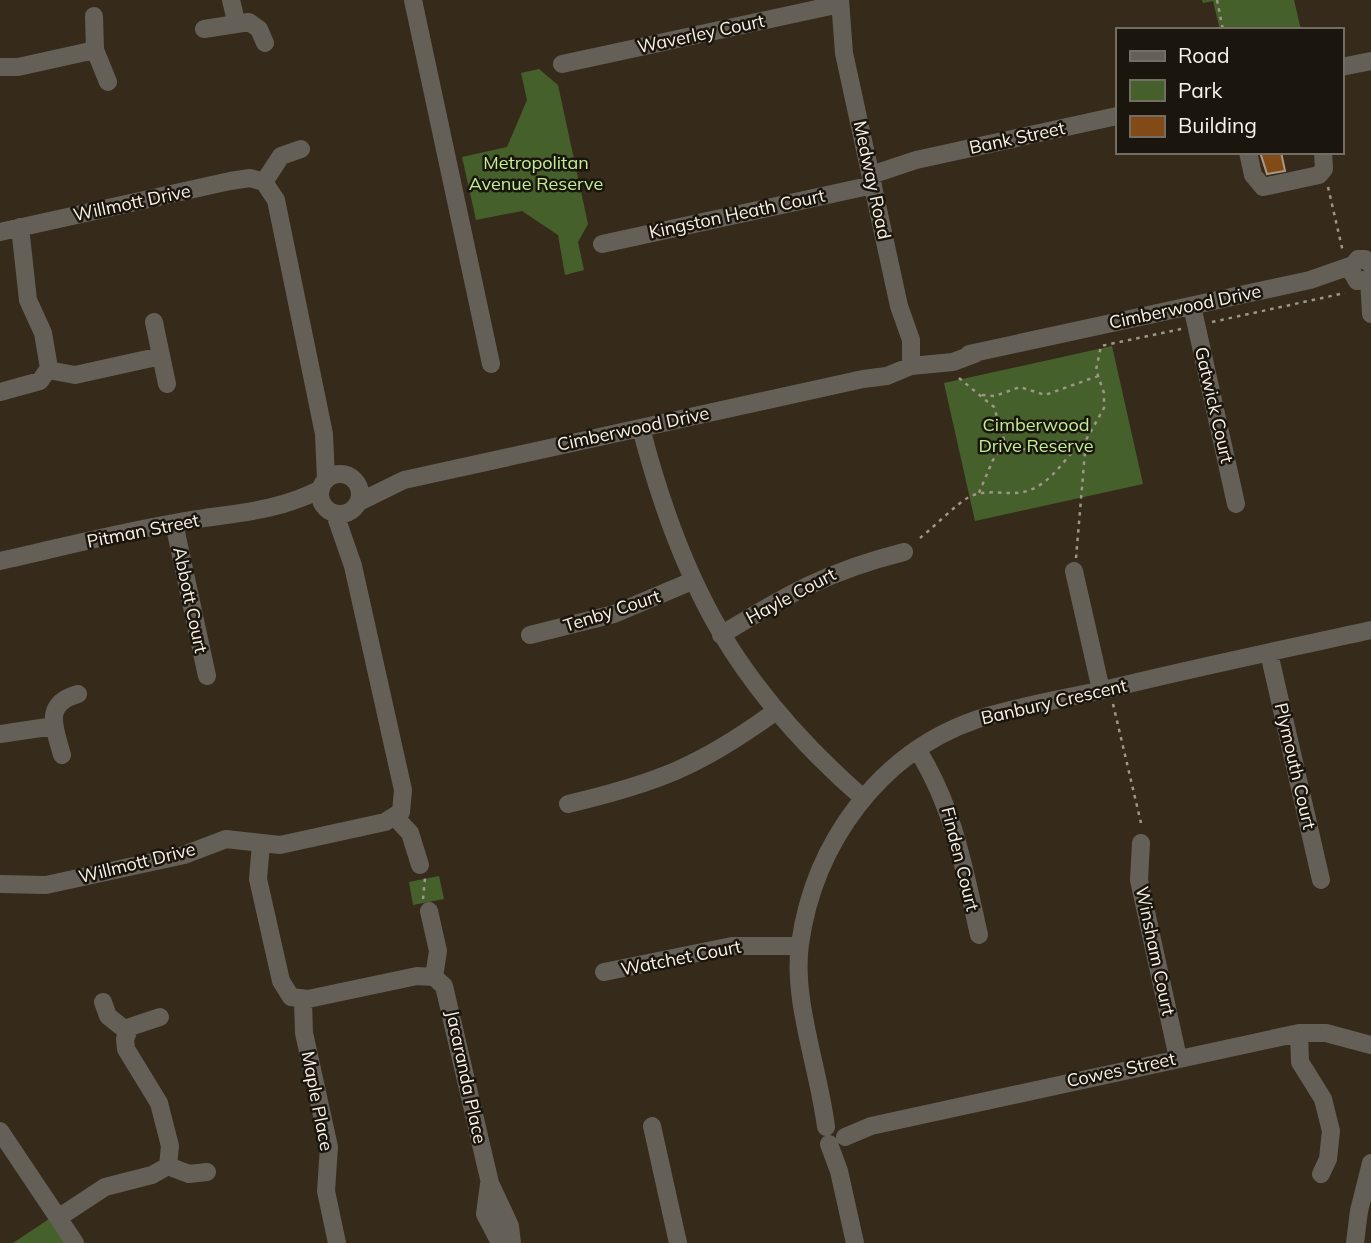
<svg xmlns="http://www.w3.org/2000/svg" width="1371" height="1243" font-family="Mulish,sans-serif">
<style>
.green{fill:#46602c}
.building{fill:#814a17;stroke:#ac9889;stroke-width:2}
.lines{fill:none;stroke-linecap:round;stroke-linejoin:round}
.path{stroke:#9f9688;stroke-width:2.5;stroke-dasharray:3.5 5;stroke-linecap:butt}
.minor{stroke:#656057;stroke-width:18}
.labels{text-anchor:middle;stroke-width:5;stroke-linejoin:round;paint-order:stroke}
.street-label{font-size:18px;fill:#f9f2e7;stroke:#1a150d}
.park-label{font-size:18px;fill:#c0ef95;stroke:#1a150d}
</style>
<rect width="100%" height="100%" fill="#362b1a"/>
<path class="green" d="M1202 0H1294L1301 30H1220L1213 1 1203 3Z
M539 69 558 85 588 224 578 242 584 270 565 275 558 235 522 211 476 220 462 157 507 147 527 100 521 73Z
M1112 346 1143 484 975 521 944 383Z
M439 876 444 899 413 905 409 882Z
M49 1219 66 1243H13Z"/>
<path class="building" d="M1260 152H1281L1285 171 1267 174Z"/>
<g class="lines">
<path class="path" d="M1217 0 1223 30
M1328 187 1343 252
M1212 322 1345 293
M959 378 994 407 1005 443 993 460 978 495
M982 395 995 396 1020 387 1045 395 1098 376
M1006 443C1036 461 1050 433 1079 444
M920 538C934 527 955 505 969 497 982 490 998 493 1012 493 1044 494 1061 464 1079 444L1084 443
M1076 558 1086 440 1104 408V393L1096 370 1101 346 1181 329
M1113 704 1141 823
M423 899 425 878"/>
<path class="minor" d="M231 0 236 21
M413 0 491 364
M840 0 844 53 899 306 911 340V366
M94 16 95 50 108 82
M204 29 249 22 259 29 265 43
M562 64 840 4
M0 67H18L95 50
M1341 67 1371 61
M1248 152 1253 175 1263 187 1319 175 1324 169 1323 152
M871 175 916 160 1117 116
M264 182 281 156 301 149
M0 232 230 181 250 178 264 182 276 200 324 434 326 480
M602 244 873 185
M1371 265 1365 259H1358L1350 269 1357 281 1366 280 1371 275
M1369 278 1371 314
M1192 306 1236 504
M154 322 167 384
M969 354 1310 280 1350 266
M48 370 75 375 161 356
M0 392 40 381 49 368 43 333 28 300 20 227
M641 428C682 587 738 689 863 798
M320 494a20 20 0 1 1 40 0a20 20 0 1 1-40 0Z
M359 502 404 480 863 379 887 376 911 366 953 362 977 353
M174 523 207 676
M0 561C58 548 116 533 174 523 226 513 273 514 321 489
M1074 571 1101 690
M530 635 614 614 692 581
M721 635C786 595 828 571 904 552
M1269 653 1321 880
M0 734 54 726
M917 749C954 808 964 868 979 935
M62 755C55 728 42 704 78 694
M568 804C657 783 701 766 776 711
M395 817 410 833 420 865
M1141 843 1139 880 1178 1058
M261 844 258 879 281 981 291 997 308 999 417 976 434 977 444 986 490 1183 510 1226 512 1243
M0 884 46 885 184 855 226 839 280 845 385 822 401 812 403 790 353 566 335 514
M429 911 438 951 434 977
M604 972 732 946H799
M303 1000 304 1033 329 1147 326 1191 337 1243
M103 1002 108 1016 128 1032
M1299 1033 1300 1062 1323 1099 1331 1131 1328 1159 1321 1174
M652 1126 678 1243
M826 1127C819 1069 792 1000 800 944 814 843 880 752 978 719 1022 705 1068 698 1112 688 1198 667 1285 649 1371 630
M0 1131 75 1243
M845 1137 871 1126 1299 1033H1326L1371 1045
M829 1144 839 1171 855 1243
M168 1166 189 1174 207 1172
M489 1184 485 1214 500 1243
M58 1218 105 1187 152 1175 168 1166 170 1146 159 1103 126 1049 125 1039 130 1027 160 1017
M1355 1243 1359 1211 1371 1163"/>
</g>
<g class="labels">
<g class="street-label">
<text transform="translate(701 34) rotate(-12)" y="6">Waverley Court</text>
<text transform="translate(1017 138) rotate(-12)" y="6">Bank Street</text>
<text transform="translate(872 180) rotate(78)" y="6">Medway Road</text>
<text transform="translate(132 203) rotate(-12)" y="6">Willmott Drive</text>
<text transform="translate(737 214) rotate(-12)" y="6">Kingston Heath Court</text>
<text transform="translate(1185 307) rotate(-12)" y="6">Cimberwood Drive</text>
<text transform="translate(1214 405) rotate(77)" y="6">Gatwick Court</text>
<text transform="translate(633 429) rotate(-12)" y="6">Cimberwood Drive</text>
<text transform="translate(143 531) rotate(-11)" y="6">Pitman Street</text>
<text transform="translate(791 596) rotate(-28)" y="6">Hayle Court</text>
<text transform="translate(190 600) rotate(78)" y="6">Abbott Court</text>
<text transform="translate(612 611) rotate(-18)" y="6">Tenby Court</text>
<text transform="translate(1054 702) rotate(-13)" y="6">Banbury Crescent</text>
<text transform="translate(1295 766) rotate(77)" y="6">Plymouth Court</text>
<text transform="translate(960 859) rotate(76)" y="6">Finden Court</text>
<text transform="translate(137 863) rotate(-14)" y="6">Willmott Drive</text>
<text transform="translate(1155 951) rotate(78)" y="6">Winsham Court</text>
<text transform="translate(681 958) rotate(-11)" y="6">Watchet Court</text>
<text transform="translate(1121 1070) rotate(-12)" y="6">Cowes Street</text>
<text transform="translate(466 1077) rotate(78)" y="6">Jacaranda Place</text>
<text transform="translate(317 1101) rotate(79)" y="6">Maple Place</text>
</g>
<g class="park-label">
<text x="536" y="169">Metropolitan<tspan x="536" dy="21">Avenue Reserve</tspan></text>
<text x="1036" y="431">Cimberwood<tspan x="1036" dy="21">Drive Reserve</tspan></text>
</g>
</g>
<rect x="1116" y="28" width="228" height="126" fill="#1a150d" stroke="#736d64" stroke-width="2"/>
<rect x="1130" y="51" width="35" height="10" fill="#656057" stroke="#736d64" stroke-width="2"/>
<text x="1178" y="63" font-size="21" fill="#f9f2e7">Road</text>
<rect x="1130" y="80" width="35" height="21" fill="#46602c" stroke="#736d64" stroke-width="2"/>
<text x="1178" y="98" font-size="21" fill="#f9f2e7">Park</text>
<rect x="1130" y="116" width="35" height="21" fill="#814a17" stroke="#736d64" stroke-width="2"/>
<text x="1178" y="133" font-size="21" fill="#f9f2e7">Building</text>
</svg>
